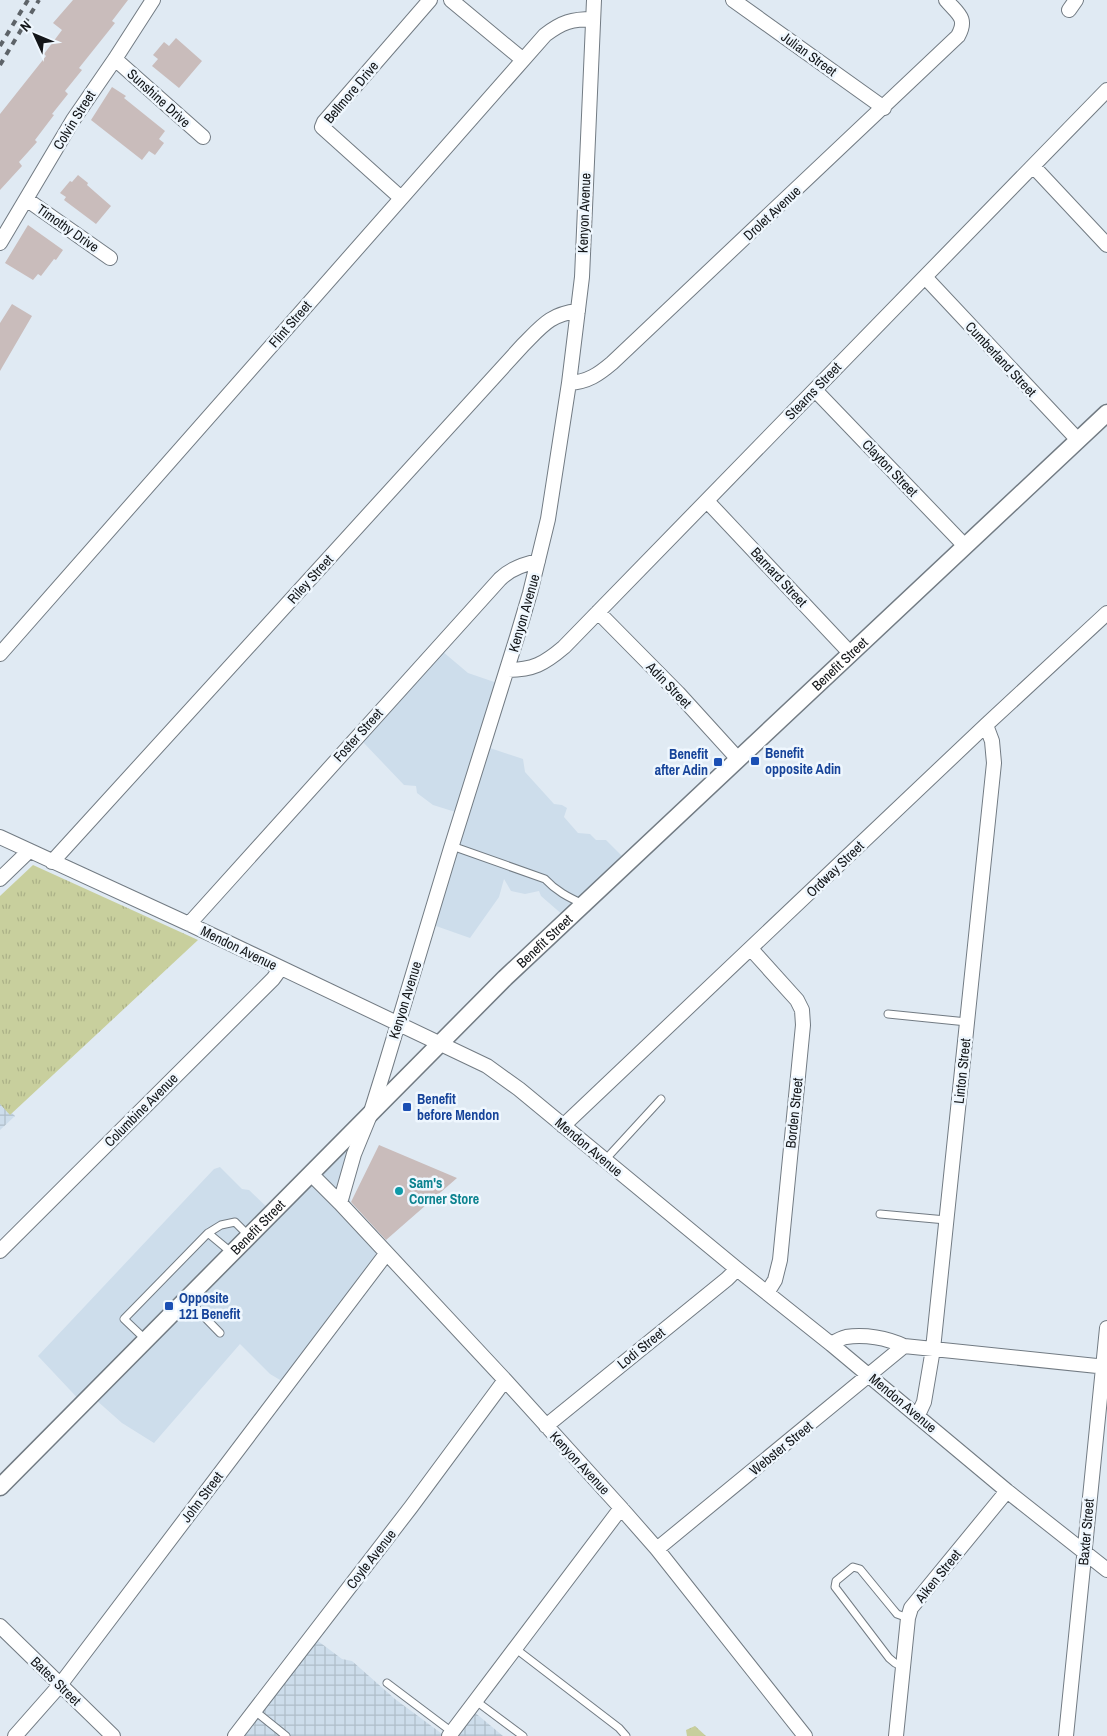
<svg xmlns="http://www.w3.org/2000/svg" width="1107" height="1736" font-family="'Archivo Narrow',sans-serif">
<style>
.built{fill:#cdddeb}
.industrial{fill:url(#industrial-grid)}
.grass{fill:url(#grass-tufts)}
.forest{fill:url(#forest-crowns)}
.building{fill:#c9bcbb}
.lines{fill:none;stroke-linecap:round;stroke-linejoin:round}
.service-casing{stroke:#727b83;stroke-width:9}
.minor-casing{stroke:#727b83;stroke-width:16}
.tertiary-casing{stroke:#727b83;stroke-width:19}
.service{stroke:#fff;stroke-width:7}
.minor{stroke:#fff;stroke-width:14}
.tertiary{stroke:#fff;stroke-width:16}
.rail{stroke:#5d6368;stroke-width:4;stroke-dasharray:6 6;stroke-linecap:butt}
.transit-dot{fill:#1a4fb4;stroke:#eff7fe;stroke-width:2}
.culture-dot{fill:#0f9aa8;stroke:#eff7fe;stroke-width:2}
.labels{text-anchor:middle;stroke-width:5;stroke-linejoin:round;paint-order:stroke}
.street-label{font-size:14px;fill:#131619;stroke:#eff7fe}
.transit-label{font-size:14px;font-weight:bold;fill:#164399;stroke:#eff7fe;text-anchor:start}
.culture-label{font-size:14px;font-weight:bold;fill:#0d838f;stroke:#eff7fe;text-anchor:start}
</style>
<defs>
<pattern id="industrial-grid" width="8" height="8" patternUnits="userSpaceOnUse" patternTransform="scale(1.25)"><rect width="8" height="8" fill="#cdddeb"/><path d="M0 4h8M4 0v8" fill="none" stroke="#afbdc9"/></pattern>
<pattern id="grass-tufts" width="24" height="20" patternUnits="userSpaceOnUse" patternTransform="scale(1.25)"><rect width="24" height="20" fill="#c8cf9d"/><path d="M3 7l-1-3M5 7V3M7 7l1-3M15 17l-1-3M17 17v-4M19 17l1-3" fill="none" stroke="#abb187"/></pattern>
<pattern id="forest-crowns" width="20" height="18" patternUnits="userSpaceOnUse" patternTransform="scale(1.25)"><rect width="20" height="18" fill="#c8cf9d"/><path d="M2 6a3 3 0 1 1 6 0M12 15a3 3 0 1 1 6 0" fill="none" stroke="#abb187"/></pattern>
</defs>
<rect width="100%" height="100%" fill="#e0eaf3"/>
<path class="built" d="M442 651 468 673 506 686 508 688 501 715 494 729 490 748 523 759 525 772 554 804 562 805 567 808 564 817 578 833 590 834 596 840H606L630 864 572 923 541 896 539 891 525 894 511 891 504 879 499 897 470 938 436 926 434 923 465 815 433 805 417 793 416 786 404 785 362 741Z
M367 1125 351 1182 350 1209 387 1255 299 1381 292 1387 270 1374 240 1344 154 1443 122 1423 96 1400 85 1406 38 1356 214 1169 220 1167 242 1189 249 1190 274 1214Z"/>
<path class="industrial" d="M0 1101 15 1116 0 1130Z
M314 1638 342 1659 352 1661 395 1699 445 1736H241Z
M473 1711 503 1736H452Z"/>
<path class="grass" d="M33 865 198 940 10 1115 0 1104V896Z"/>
<path class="forest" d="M695 1726 706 1736H687L686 1730Z"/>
<path class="building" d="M73 0H128L112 21 115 23 79 68 82 70 65 91 68 94 52 114 54 115 35 140 37 142 19 162 22 166 0 190V114L46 56 44 54 62 30 53 23Z
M176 38 202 61 179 88 152 66 158 59 153 55 164 42 169 46Z
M112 87 126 96 124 98 165 131 159 139 164 143 155 155 149 151 142 160 91 120Z
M78 175 88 183 87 185 111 206 96 224 64 200 66 197 60 193 70 181 72 182Z
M28 225 63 250 56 260 54 259 41 276 38 274 33 280 5 263Z
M12 304 32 316 0 371V323Z
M379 1145 457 1178 386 1240 351 1202Z"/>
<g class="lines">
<defs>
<path id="service" d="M452 846 545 879C556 891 568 897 583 904
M888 1014 967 1022
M605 1160 661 1099
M880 1214 946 1220
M208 1233 221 1225 235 1222 249 1236
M187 1299 220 1333
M146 1340 124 1319 208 1233 232 1253
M516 1649 619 1728 626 1736
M903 1667 895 1663 889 1658 835 1587 836 1581 853 1567 860 1569 892 1608 897 1614 908 1618
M387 1683 452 1732
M476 1701 523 1736
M255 1711 286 1736"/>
<path id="minor" d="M451 0 522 59
M733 0 884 108
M1069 10 1076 0
M115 59 203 137
M1033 166 1107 245
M401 198 322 127 324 122 430 0
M26 199 110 258
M0 243 73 120 115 59 153 0
M925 277 1078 440
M569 383C588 382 599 374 612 363L958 36C968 18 958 14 946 0
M815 390 965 546
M707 501 851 654
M598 612 678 693 738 759
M0 654 545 35C562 22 572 19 593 19
M507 670C533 670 544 664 564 647L1107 90
M0 837 189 924 487 1066 519 1089 737 1269 831 1344 1007 1491 1107 1570
M52 862 523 345C542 326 550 314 578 311
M0 879 29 851
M189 924 500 579C510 569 524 564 538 561
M751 949 797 1000 802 1010 803 1025 780 1260 775 1280 767 1293
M563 1126 986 725 1107 613
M311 1174 340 1203 505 1380 621 1508 657 1549 805 1736
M340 1203 354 1154 370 1115 385 1067 451 848 517 637 530 593 548 519 569 383 582 277 594 0
M0 1251 273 979 281 968
M831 1344C836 1341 841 1338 846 1337 865 1334 887 1338 904 1346L1107 1367
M918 1415 924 1402 933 1349 994 763 992 741 986 725
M546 1426 727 1279 737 1269
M657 1549 904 1346
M0 1626 113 1736
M15 1736 60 1685 386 1254
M235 1736 411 1507 505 1380
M449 1736 621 1508
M896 1736 908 1618 911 1608 1007 1491
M1066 1736 1107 1328"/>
<g id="tertiary">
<path id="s1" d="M0 1487 505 978 1107 413"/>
</g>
</defs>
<use href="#service" class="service-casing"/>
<use href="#minor" class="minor-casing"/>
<use href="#tertiary" class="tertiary-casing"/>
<use href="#service" class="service"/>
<use href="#minor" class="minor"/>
<use href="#tertiary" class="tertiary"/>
<path class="rail" d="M0 46 28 0
M0 65 39 0"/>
</g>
<g class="transit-dot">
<rect x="750" y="756" width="10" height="10" rx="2.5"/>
<rect x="713" y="757" width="10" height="10" rx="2.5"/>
<rect x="402" y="1102" width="10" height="10" rx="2.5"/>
<rect x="164" y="1301" width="10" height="10" rx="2.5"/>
</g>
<circle class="culture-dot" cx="399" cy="1191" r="5"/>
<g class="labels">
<g class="street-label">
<text transform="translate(809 54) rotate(36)" y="5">Julian Street</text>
<text transform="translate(351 92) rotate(-50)" y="5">Bellmore Drive</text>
<text transform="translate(159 98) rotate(42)" y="5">Sunshine Drive</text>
<text transform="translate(74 120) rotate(-58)" y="5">Colvin Street</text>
<text transform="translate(584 213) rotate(-88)" y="5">Kenyon Avenue</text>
<text transform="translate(772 213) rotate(-43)" y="5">Drolet Avenue</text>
<text transform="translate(68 228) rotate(35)" y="5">Timothy Drive</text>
<text transform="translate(290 324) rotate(-49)" y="5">Flint Street</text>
<text transform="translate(1001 359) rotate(47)" y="5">Cumberland Street</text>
<text transform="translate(813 391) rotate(-46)" y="5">Stearns Street</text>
<text transform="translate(890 468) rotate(46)" y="5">Clayton Street</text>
<text transform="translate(779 577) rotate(47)" y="5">Barnard Street</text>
<text transform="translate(310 579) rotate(-48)" y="5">Riley Street</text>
<text transform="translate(524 613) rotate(-74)" y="5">Kenyon Avenue</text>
<text dy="5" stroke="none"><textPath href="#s1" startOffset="1176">Benefit Street</textPath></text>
<text transform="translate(669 685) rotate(46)" y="5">Adin Street</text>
<text transform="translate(358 735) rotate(-48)" y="5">Foster Street</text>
<text transform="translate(835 869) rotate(-44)" y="5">Ordway Street</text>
<text dy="5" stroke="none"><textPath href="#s1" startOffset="771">Benefit Street</textPath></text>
<text transform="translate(239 948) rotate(26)" y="5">Mendon Avenue</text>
<text transform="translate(405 1000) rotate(-73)" y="5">Kenyon Avenue</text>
<text transform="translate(962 1071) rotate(-84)" y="5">Linton Street</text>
<text transform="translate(141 1110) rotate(-45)" y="5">Columbine Avenue</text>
<text transform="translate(794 1113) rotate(-84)" y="5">Borden Street</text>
<text transform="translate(589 1147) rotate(40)" y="5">Mendon Avenue</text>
<text dy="5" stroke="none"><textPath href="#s1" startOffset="366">Benefit Street</textPath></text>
<text transform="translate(641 1348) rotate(-39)" y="5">Lodi Street</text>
<text transform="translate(903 1403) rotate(40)" y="5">Mendon Avenue</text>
<text transform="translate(781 1448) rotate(-39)" y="5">Webster Street</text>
<text transform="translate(580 1463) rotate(47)" y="5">Kenyon Avenue</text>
<text transform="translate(202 1497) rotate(-53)" y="5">John Street</text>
<text transform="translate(1086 1532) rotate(-85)" y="5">Baxter Street</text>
<text transform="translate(371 1559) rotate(-52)" y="5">Coyle Avenue</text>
<text transform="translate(938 1576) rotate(-51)" y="5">Aiken Street</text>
<text transform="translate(56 1681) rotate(44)" y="5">Bates Street</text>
</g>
<g class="transit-label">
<text x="765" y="758">Benefit<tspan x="765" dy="16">opposite Adin</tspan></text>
<text x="708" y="759" text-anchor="end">Benefit<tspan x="708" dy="16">after Adin</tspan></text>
<text x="417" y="1104">Benefit<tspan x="417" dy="16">before Mendon</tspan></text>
<text x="179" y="1303">Opposite<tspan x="179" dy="16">121 Benefit</tspan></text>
</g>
<g class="culture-label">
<text x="409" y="1188">Sam's<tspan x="409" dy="16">Corner Store</tspan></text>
</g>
</g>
<g transform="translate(35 35) rotate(314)" stroke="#eff7fe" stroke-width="4" paint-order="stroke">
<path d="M0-4L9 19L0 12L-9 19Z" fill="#131619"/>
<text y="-8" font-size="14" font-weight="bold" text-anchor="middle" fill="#131619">N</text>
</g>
</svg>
